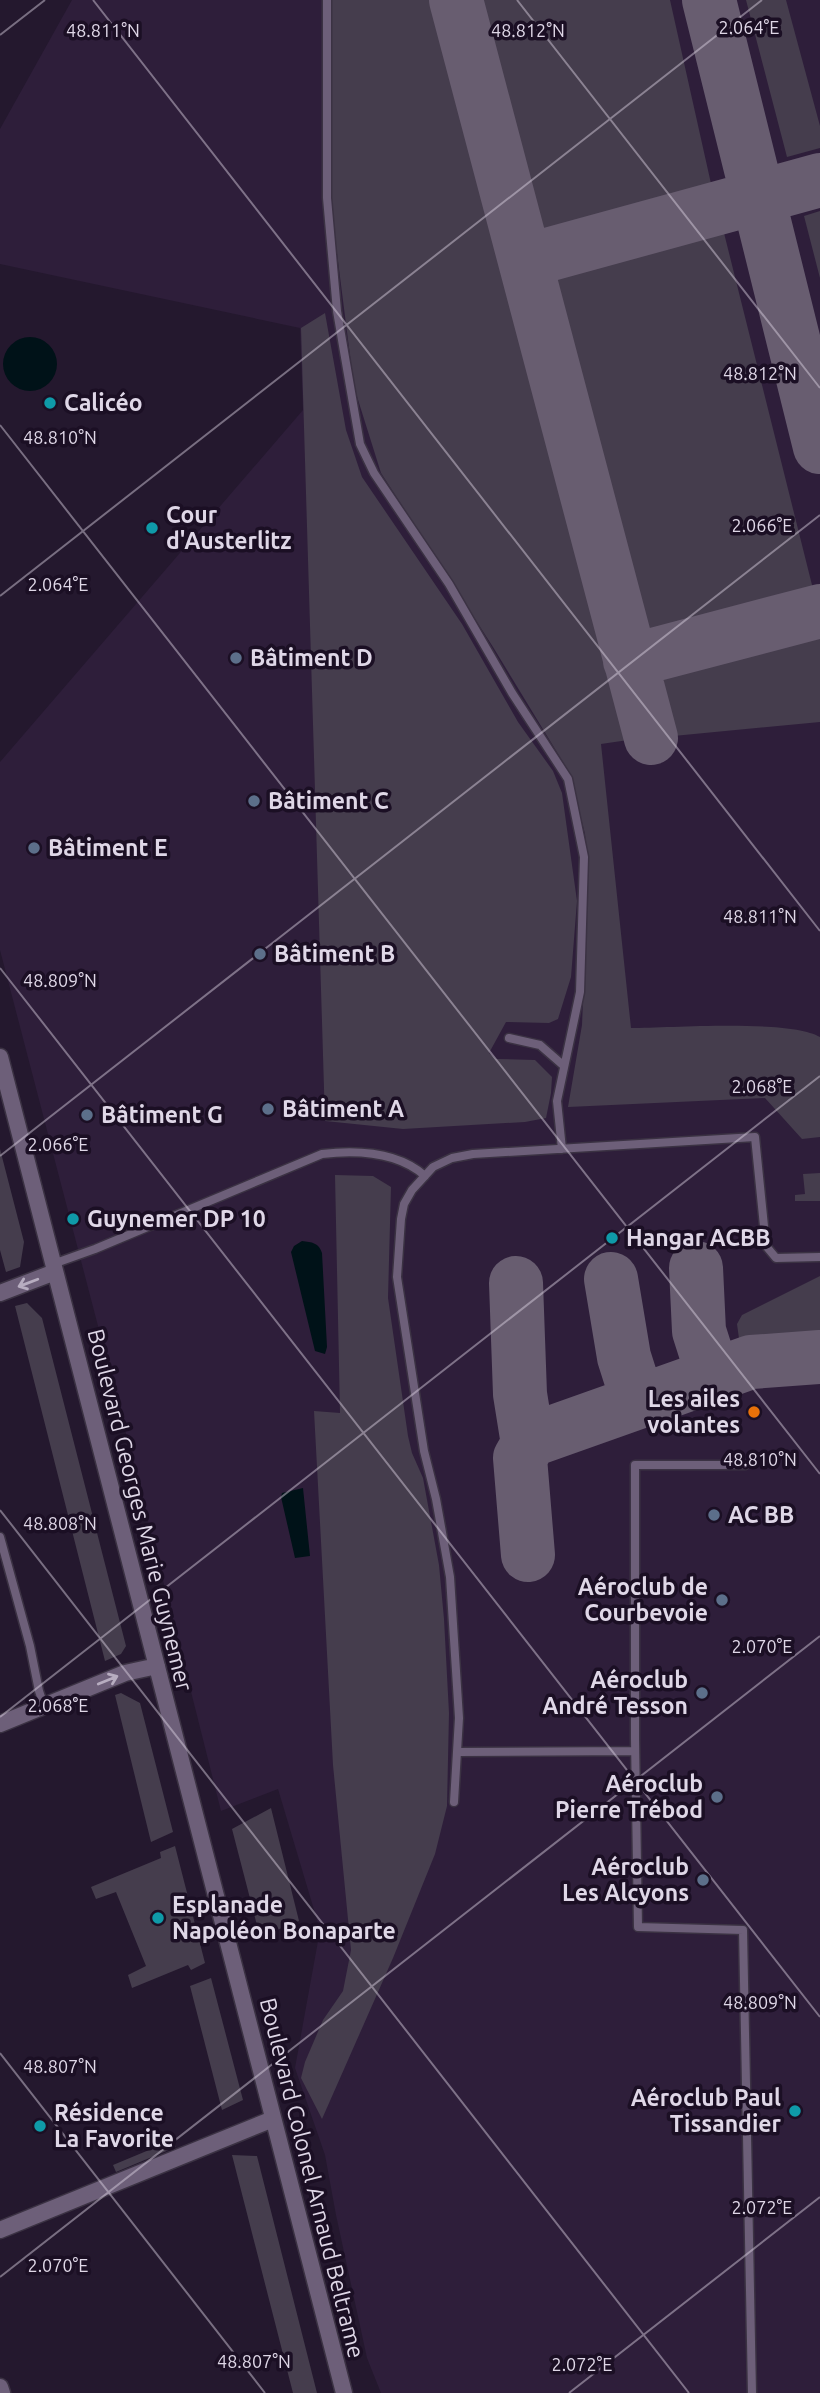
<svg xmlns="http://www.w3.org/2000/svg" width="820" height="2393" font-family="Ubuntu,sans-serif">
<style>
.built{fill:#2e1e3a}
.green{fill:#453d4d}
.water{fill:#001218}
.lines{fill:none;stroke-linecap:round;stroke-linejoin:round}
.taxiway{stroke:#685d70;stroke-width:54}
.service-casing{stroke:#3b3243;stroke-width:11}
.minor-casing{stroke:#3b3243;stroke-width:19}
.service{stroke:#6d5f79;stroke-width:8}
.minor{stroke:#6d5f79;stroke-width:16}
.oneway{stroke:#b7adc0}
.ticks{fill:none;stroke:#dfd7e7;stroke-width:2;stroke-opacity:0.45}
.culture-dot{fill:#0f9aa8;stroke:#1b0f24;stroke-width:2.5}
.service-dot{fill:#5c6f8a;stroke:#1b0f24;stroke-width:2.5}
.food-dot{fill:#e8710a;stroke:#1b0f24;stroke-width:2.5}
.labels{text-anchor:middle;stroke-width:7;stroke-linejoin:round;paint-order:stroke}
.poi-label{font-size:23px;font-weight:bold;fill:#dfd7e7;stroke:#1b0f24;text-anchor:start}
.street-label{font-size:23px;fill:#dfd7e7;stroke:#1b0f24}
.ticks-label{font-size:18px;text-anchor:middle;fill:#dfd7e7;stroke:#1b0f24;stroke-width:7;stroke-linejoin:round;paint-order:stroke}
</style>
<rect width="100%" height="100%" fill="#24182e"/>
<path class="built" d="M72 0H820V2393H381L367 2358 336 2215 325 2155 295 2068 320 1930 278 1789 221 1811 128 1441 0 950V762L303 410 300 328 0 264V129Z"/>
<path class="green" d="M332 0H441L635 739 601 744 631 1028C671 1028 790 1019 820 1037V1137L802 1139 765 1098 568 1107 582 1025 588 879 585 834 569 772 493 647 381 473 354 387 331 206Z
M468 0H670L714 197 636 219 534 241Z
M746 0H786L820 126V148L787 157Z
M820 211V278L804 216Z
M721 221 815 597 813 604 637 647 542 271Z
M325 313 346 430 362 477 462 624 518 722 553 771 562 793 577 901 571 977 558 1019 549 1023 506 1022 489 1053 496 1059 535 1060 552 1077 551 1093 546 1118 525 1122 403 1129 325 1121 301 328Z
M817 625 820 634V722L663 737 646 670Z
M0 1149 24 1242 20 1267 6 1272 0 1250Z
M820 1173V1201H795V1195L805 1194 803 1174Z
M335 1175 373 1176 391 1187 388 1298 408 1436 412 1453 423 1478 439 1565 444 1619 449 1713 447 1806 435 1854 393 1958 322 2119 301 2078 305 2062 323 2020 343 1991 351 1950 333 1765 314 1411 340 1413Z
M820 1276V1344L770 1347 741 1353 737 1324 742 1315Z
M27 1303 42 1318 126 1646 121 1654 105 1661 15 1306Z
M121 1693 140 1703 173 1832 151 1842 115 1695Z
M271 1808 299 1921 260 1937 232 1829Z
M175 1846 205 1963 191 1970 188 1965 132 1988 128 1975 146 1966 116 1892 96 1899 91 1887 161 1858 160 1852Z
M211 1978 243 2100 222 2110 190 1986Z
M173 2140 176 2147 116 2172 113 2165Z
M232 2155 257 2156 317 2393H293Z"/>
<path class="water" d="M3 364a27 27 0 1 1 54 0a27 27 0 1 1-54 0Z
M302 1241C312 1242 319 1243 322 1253L327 1347 325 1354 315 1351 291 1252 294 1246Z
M303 1488 310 1556 295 1558 281 1497 282 1493Z"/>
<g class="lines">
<path class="taxiway" d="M456 0 651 738
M709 0 820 447
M525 261 820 180
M630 661 820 611
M696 1268 699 1331 713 1375
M611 1279 624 1357 638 1401
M516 1283 520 1394 528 1444
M528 1555 520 1458 528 1444 534 1439 751 1362 820 1357"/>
<defs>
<path id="service" d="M327 0V198L337 311 360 444 374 473 449 584 512 693 568 779 584 857 580 992 557 1101 562 1149
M509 1038 540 1045 564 1066
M53 1264 95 1249 322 1154C357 1150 398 1152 425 1176
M745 1465H635V1739L638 1927 743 1930 752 2393
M0 1537 30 1646 39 1691 44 1706
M458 1752 635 1751
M454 1802 459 1718 450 1577 436 1499 424 1451 397 1277 401 1219 404 1204 412 1190 433 1167 452 1158 473 1154 755 1137 766 1246 776 1258 820 1257"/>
<path id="minor" d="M0 1057 344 2393
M0 1293 55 1272
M0 1724 125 1673 157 1666
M0 2230 273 2119
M0 2387 2 2393"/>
</defs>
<use href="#service" class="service-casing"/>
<use href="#minor" class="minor-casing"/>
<use href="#service" class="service"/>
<use href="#minor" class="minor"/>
</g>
<defs><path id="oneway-shaft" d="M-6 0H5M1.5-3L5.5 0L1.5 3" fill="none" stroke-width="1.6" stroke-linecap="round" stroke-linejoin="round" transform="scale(1.75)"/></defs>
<g class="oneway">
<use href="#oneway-shaft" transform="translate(28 1283) rotate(159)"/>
<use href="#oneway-shaft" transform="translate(108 1680) rotate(-22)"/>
</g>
<path class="ticks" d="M93 0 820 931M517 0 820 388M0 35 45 0M0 425 820 1474M0 596 762 0M0 968 820 2017M0 1156 820 515M0 1510 689 2393M0 1717 820 1076M0 2053 265 2393M0 2277 820 1636M569 2393 820 2197"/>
<g class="culture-dot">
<circle cx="50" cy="403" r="7"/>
<circle cx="152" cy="528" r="7"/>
<circle cx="73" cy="1219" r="7"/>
<circle cx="612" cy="1238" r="7"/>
<circle cx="158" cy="1918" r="7"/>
<circle cx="795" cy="2111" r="7"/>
<circle cx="40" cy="2126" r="7"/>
</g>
<g class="service-dot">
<circle cx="236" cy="658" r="7"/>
<circle cx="254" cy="801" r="7"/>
<circle cx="34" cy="848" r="7"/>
<circle cx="260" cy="954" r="7"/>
<circle cx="268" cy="1109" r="7"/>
<circle cx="87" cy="1115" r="7"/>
<circle cx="714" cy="1515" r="7"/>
<circle cx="722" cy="1600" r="7"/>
<circle cx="702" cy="1693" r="7"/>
<circle cx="717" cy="1797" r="7"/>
<circle cx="703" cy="1880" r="7"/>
</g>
<circle class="food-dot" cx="754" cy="1412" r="7"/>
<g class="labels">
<g class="poi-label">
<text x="64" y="411">Calicéo</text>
<text x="166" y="523">Cour<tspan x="166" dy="26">d'Austerlitz</tspan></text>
<text x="250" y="666">Bâtiment D</text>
<text x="268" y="809">Bâtiment C</text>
<text x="48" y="856">Bâtiment E</text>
<text x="274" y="962">Bâtiment B</text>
<text x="282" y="1117">Bâtiment A</text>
<text x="101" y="1123">Bâtiment G</text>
<text x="87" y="1227">Guynemer DP 10</text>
<text x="626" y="1246">Hangar ACBB</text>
<text x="740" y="1407" text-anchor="end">Les ailes<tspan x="740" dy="26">volantes</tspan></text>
<text x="728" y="1523">AC BB</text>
<text x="708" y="1595" text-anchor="end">Aéroclub de<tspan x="708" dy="26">Courbevoie</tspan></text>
<text x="688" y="1688" text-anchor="end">Aéroclub<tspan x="688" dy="26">André Tesson</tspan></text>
<text x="703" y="1792" text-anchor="end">Aéroclub<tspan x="703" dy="26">Pierre Trébod</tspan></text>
<text x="689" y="1875" text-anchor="end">Aéroclub<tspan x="689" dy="26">Les Alcyons</tspan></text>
<text x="172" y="1913">Esplanade<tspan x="172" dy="26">Napoléon Bonaparte</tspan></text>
<text x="781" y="2106" text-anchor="end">Aéroclub Paul<tspan x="781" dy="26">Tissandier</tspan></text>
<text x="54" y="2121">Résidence<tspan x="54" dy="26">La Favorite</tspan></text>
</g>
<g class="street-label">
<text transform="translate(140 1510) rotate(76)" y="8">Boulevard Georges Marie Guynemer</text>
<text transform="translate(312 2178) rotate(76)" y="8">Boulevard Colonel Arnaud Beltrame</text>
</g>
</g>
<g class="ticks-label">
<text x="749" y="34">2.064°E</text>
<text x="103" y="37">48.811°N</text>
<text x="528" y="37">48.812°N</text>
<text x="760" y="380">48.812°N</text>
<text x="60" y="444">48.810°N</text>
<text x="762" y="532">2.066°E</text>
<text x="58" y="591">2.064°E</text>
<text x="760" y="923">48.811°N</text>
<text x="60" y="987">48.809°N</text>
<text x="762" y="1093">2.068°E</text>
<text x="58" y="1151">2.066°E</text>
<text x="760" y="1466">48.810°N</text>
<text x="60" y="1530">48.808°N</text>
<text x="762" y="1653">2.070°E</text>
<text x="58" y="1712">2.068°E</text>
<text x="760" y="2009">48.809°N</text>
<text x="60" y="2073">48.807°N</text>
<text x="762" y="2214">2.072°E</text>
<text x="58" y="2272">2.070°E</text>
<text x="254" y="2368">48.807°N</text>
<text x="582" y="2371">2.072°E</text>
</g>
</svg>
